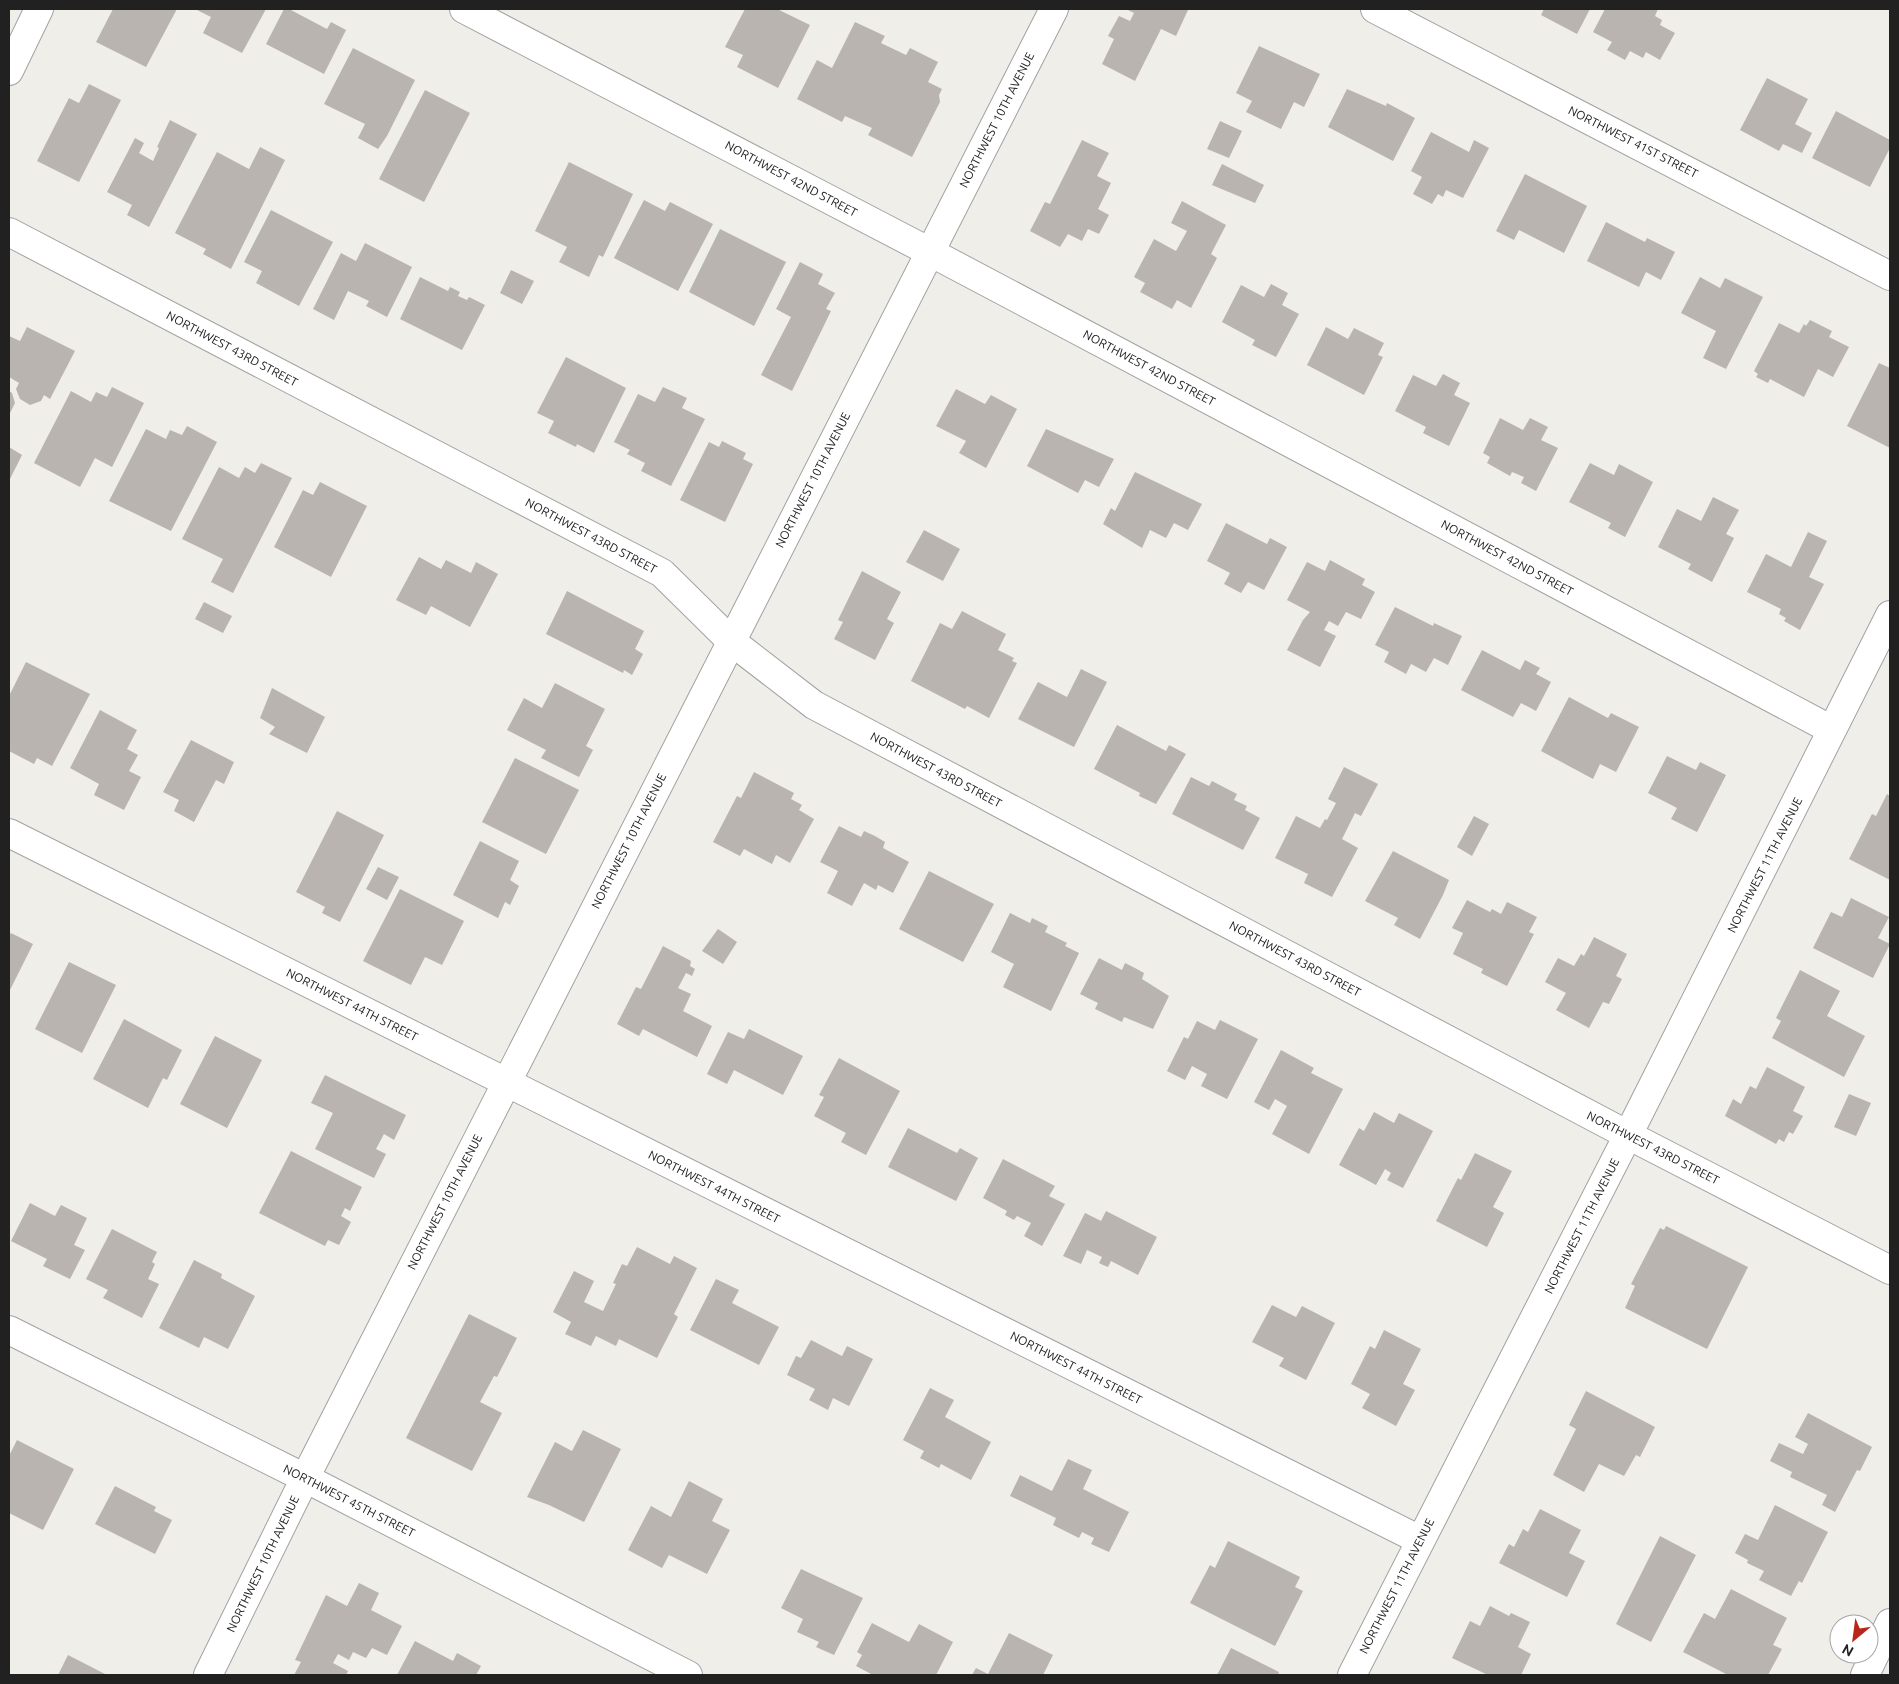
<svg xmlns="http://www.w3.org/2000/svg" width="1899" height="1684" font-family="Ubuntu,sans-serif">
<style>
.building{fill:#b9b4af}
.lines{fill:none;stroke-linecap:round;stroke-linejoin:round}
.minor-casing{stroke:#a2a2a2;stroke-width:30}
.tertiary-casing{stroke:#a2a2a2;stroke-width:30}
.minor{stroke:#fff;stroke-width:28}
.tertiary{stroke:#fff;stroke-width:28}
.labels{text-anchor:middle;stroke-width:4;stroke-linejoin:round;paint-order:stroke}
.street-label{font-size:12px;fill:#212121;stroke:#fff}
</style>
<rect width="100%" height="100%" fill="#f0eee9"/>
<path class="building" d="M113 9H177L146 67 96 42Z
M195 9H266L242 53 203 33 211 17Z
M284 9H289L327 29 331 22 346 30 324 74 266 44Z
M745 9H777L810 25 778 88 737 67 743 55 725 47Z
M1126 9H1185L1188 10 1176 36 1161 29 1135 81 1102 64 1114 39 1108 36 1119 16 1130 21 1134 13Z
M1544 9H1590L1577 34 1541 15Z
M1605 9H1658L1655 16 1662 20 1660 25 1675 33 1660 60 1646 52 1643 58 1630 51 1625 60 1607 50 1612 42 1593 32Z
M855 22 885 36 881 43 906 55 910 48 938 62 928 82 942 89 939 95 940 102 912 157 868 135 872 128 845 116 842 122 797 99 817 60 832 68Z
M1259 46 1320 74 1304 107 1294 102 1281 129 1246 112 1252 101 1236 93Z
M353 48 415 80 387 136 378 149 358 138 365 124 324 104Z
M1767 78 1808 99 1795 124 1812 133 1802 153 1783 144 1779 151 1740 130Z
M89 84 121 100 79 182 37 161 69 98 79 103Z
M1347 89 1386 106 1387 103 1415 118 1393 161 1328 127Z
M425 90 470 113 424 202 379 179Z
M1836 111 1890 140V148L1870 187 1812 158Z
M170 120 197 134 149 227 127 215 132 205 107 192 135 138 144 143 139 153 153 161 159 148 157 147Z
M1220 121 1242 131 1229 158 1207 149Z
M1431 132 1469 152 1474 140 1489 148 1463 198 1446 190 1443 197 1438 194 1432 204 1413 194 1422 177 1411 171Z
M1082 140 1109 153 1097 176 1111 183 1098 209 1109 215 1099 234 1088 229 1082 241 1068 234 1060 247 1030 231 1045 202 1050 204Z
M260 147 285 160 231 269 203 254 206 249 175 233 217 152 249 169Z
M569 162 633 194 603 257 599 255 589 277 559 262 567 247 535 231Z
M1222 164 1264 185 1255 203 1212 185Z
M1525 174 1587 206 1564 253 1519 230 1514 240 1496 231Z
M644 200 665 211 670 202 713 224 678 291 614 258Z
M1182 201 1226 225 1211 254 1217 258 1191 308 1177 300 1172 309 1140 292 1145 283 1134 277 1154 239 1176 251 1187 231 1171 223Z
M271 210 333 242 299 306 256 283 262 271 244 262Z
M1606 222 1645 242 1647 238 1675 252 1661 280 1646 272 1639 287 1587 261Z
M720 229 786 262 754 326 689 292Z
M365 243 412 267 387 317 366 306 369 301 348 291 334 320 313 309 341 253 356 261Z
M800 262 823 274 818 284 835 293 826 309 831 311 792 391 761 375 791 317 776 309Z
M511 270 534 281 522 304 500 293Z
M420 277 448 291 450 287 460 292 458 296 467 300 469 297 485 305 462 350 400 319Z
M1700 277 1720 288 1725 278 1763 297 1726 369 1703 358 1716 331 1681 313Z
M1271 284 1288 293 1282 305 1299 314 1276 357 1252 345 1255 340 1222 322 1241 285 1264 297Z
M1810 320 1832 331 1829 337 1849 347 1833 377 1818 369 1804 397 1770 379 1768 383 1756 377 1758 374 1754 371 1779 323 1799 333 1804 324 1806 326Z
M27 327 75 351 50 399 44 395 41 401 30 405 20 399 16 389 19 383 9 377V336L20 341Z
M1326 327 1348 339 1354 328 1384 343 1378 355 1383 357 1364 395 1307 365Z
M566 357 626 388 594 453 577 444 576 447 548 433 554 421 537 413Z
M1879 363 1890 368V448L1847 426Z
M1443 374 1460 383 1454 395 1470 403 1449 446 1423 433 1426 427 1395 411 1413 375 1436 386Z
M112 387 144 403 112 467 95 458 80 487 34 463 71 391 91 402 96 392 107 397Z
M663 387 687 398 682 408 705 419 671 486 641 471 645 463 627 454 630 450 614 442 638 394 655 402Z
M956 389 985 404 991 395 1017 409 986 468 959 453 966 441 936 426Z
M9 391 12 393 15 403 9 415Z
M1500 418 1523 430 1530 418 1548 427 1541 440 1558 448 1536 491 1521 483 1524 477 1512 472 1510 476 1487 463 1490 457 1483 453Z
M187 426 217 442 171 531 109 501 146 429 166 439 170 430 182 435Z
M1046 429 1114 459 1099 487 1085 480 1078 493 1027 466Z
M722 441 746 453 743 459 753 464 725 522 680 500 709 442 719 447Z
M9 447 22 455 9 481Z
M261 463 292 478 233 593 211 582 223 559 182 539 219 467 239 478 245 467 255 473Z
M1590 463 1614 475 1619 464 1653 482 1625 537 1608 528 1611 523 1569 502Z
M1135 472 1202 504 1188 530 1174 523 1166 538 1150 530 1142 548 1103 524 1111 508 1115 511Z
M320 482 367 506 331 577 274 547 303 490 313 495Z
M1713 497 1739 510 1726 534 1734 538 1712 582 1688 569 1691 564 1658 547 1677 509 1701 521Z
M1226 523 1267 544 1270 538 1287 547 1264 590 1248 582 1241 593 1224 584 1230 573 1207 561Z
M924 530 960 549 943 581 906 562Z
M1808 532 1827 541 1809 577 1824 584 1800 630 1784 621 1786 618 1779 614 1781 609 1747 592 1766 554 1791 567Z
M419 557 441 569 446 560 471 573 476 562 498 574 470 627 431 606 426 615 396 600Z
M1330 560 1365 579 1362 585 1375 592 1361 619 1346 612 1338 626 1329 621 1324 630 1336 636 1320 667 1287 650 1303 620 1310 612 1287 600 1307 562 1325 571Z
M862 571 901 592 887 619 894 623 875 660 834 639 843 622 838 620Z
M567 591 644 631 635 649 643 654 632 675 624 670 623 673 546 634Z
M204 602 232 616 223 633 195 619Z
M1395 607 1433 626 1434 623 1462 636 1448 665 1434 658 1426 672 1411 664 1406 674 1384 662 1389 652 1375 645Z
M962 611 1006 634 998 650 1014 658 1012 661 1017 663 989 718 967 706 965 709 911 681 940 623 952 629Z
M1482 650 1520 670 1525 660 1540 668 1536 674 1551 682 1536 711 1521 703 1513 717 1461 690Z
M26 662 90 694 52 766 37 758 34 764 9 751V696Z
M1081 669 1107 682 1074 747 1018 719 1038 682 1067 697Z
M555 683 605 709 586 746 593 750 579 777 541 758 546 750 507 730 524 698 542 708Z
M272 688 325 717 307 753 269 734 275 727 260 718Z
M1569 697 1608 718 1611 713 1639 727 1616 772 1600 764 1593 779 1541 751Z
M100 710 137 730 127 749 138 755 129 771 141 777 124 810 94 795 99 784 70 768Z
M1117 725 1166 751 1169 745 1186 754 1156 804 1139 796 1140 793 1094 769Z
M191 740 234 762 224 784 216 780 194 822 174 811 179 800 163 792Z
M1667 756 1696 770 1700 762 1726 775 1697 832 1671 819 1677 808 1648 793Z
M515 758 579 790 546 854 482 822Z
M1344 767 1378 784 1361 816 1355 813 1342 839 1358 848 1332 897 1304 883 1308 874 1275 858 1296 816 1320 828 1325 819 1327 820 1336 803 1328 799Z
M754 772 794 793 791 799 802 805 799 810 814 819 790 863 776 855 772 864 744 849 740 856 713 842 737 796 741 798Z
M1191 777 1209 786 1212 781 1237 794 1234 800 1247 806 1245 810 1260 818 1243 850 1172 814Z
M1887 794 1890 796V880L1849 859 1872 814 1876 816Z
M337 811 384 835 340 922 322 913 325 907 296 892Z
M1474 816 1489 824 1472 856 1457 847Z
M839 826 861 837 864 831 875 836 885 842 883 848 909 862 893 893 878 885 876 890 864 883 852 906 827 893 838 871 820 862Z
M480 841 519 861 510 880 519 886 510 905 505 902 498 918 453 895Z
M1393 851 1449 880 1443 895 1420 939 1394 925 1398 918 1365 901Z
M378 867 399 877 387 900 366 889Z
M929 871 994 904 963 962 899 929Z
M400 889 464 921 442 965 425 957 411 985 363 961Z
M1851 898 1889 917 1878 938 1890 944 1873 978 1813 948 1831 912 1842 917Z
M1467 900 1490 912 1492 909 1501 914 1507 902 1537 917 1529 932 1534 934 1507 986 1481 973 1483 969 1453 954 1463 933 1452 928Z
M1010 913 1030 923 1032 918 1048 926 1045 932 1067 943 1065 946 1079 953 1051 1011 1003 987 1014 964 991 952Z
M718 929 737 942 723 964 702 951Z
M11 933 33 944 9 992V936Z
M1594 937 1627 954 1616 976 1622 979 1609 1004 1603 1002 1589 1028 1556 1010 1566 993 1545 982 1558 958 1574 966 1581 954 1584 956Z
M663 946 691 961 690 966 695 969 692 976 686 973 678 988 691 994 683 1011 712 1026 697 1057 643 1029 639 1036 617 1024 636 987 641 989Z
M1099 958 1122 970 1125 963 1135 968 1144 973 1142 979 1169 996 1153 1029 1124 1017 1122 1022 1095 1009 1098 1003 1080 994Z
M69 962 116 985 82 1053 35 1029Z
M1800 970 1840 991 1827 1016 1865 1036 1844 1077 1772 1038 1781 1021 1776 1018Z
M124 1019 182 1050 167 1080 163 1078 148 1108 93 1079Z
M1220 1020 1258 1039 1227 1099 1201 1086 1207 1074 1192 1066 1185 1080 1167 1071 1184 1037 1188 1039 1197 1021 1215 1030Z
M749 1029 803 1056 783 1095 734 1070 727 1084 707 1074 728 1032 744 1039Z
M215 1036 262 1060 227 1128 180 1104Z
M1281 1050 1314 1068 1311 1073 1343 1089 1309 1154 1272 1134 1287 1106 1275 1099 1269 1110 1254 1102Z
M839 1058 900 1091 866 1155 841 1142 846 1133 814 1116 824 1097 819 1095Z
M1767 1067 1805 1087 1793 1111 1803 1116 1793 1134 1789 1132 1784 1142 1779 1139 1776 1144 1725 1116 1733 1099 1741 1104 1750 1086 1756 1089Z
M325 1075 406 1115 394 1140 384 1134 376 1149 386 1154 374 1178 315 1149 333 1113 311 1103Z
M1849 1094 1871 1103 1856 1136 1834 1127Z
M1374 1112 1394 1123 1399 1113 1433 1131 1403 1188 1387 1180 1391 1173 1385 1169 1376 1185 1339 1165 1359 1128 1364 1131Z
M908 1128 957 1153 960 1148 978 1158 956 1201 888 1167Z
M291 1151 362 1187 350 1211 345 1208 341 1216 351 1222 339 1245 328 1240 325 1246 259 1213Z
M1475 1153 1512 1171 1493 1207 1504 1213 1487 1247 1436 1221 1458 1178 1461 1180Z
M1003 1159 1055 1186 1049 1196 1065 1204 1042 1246 1024 1236 1031 1223 1017 1216 1014 1220 1005 1215 1007 1211 983 1198Z
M30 1203 55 1216 61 1205 87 1218 74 1245 85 1250 70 1279 43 1266 47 1259 11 1241Z
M1106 1211 1157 1237 1138 1275 1111 1261 1108 1267 1103 1265 1099 1263 1102 1257 1087 1250 1081 1264 1063 1256 1085 1213 1101 1221Z
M1666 1226 1748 1267 1707 1349 1625 1308 1635 1286 1631 1284 1660 1228 1664 1230Z
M112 1229 157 1252 152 1262 155 1264 148 1279 159 1284 142 1318 103 1298 108 1290 86 1279Z
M637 1247 670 1264 674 1256 697 1268 674 1314 678 1317 657 1358 619 1339 616 1346 596 1336 591 1346 565 1334 571 1322 553 1312 574 1271 594 1281 584 1302 603 1311 616 1284 613 1283 622 1264 627 1266Z
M194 1260 222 1274 221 1278 255 1296 228 1349 204 1337 199 1348 159 1328Z
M716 1279 739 1290 732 1303 779 1327 759 1365 690 1330Z
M1272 1305 1296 1317 1302 1306 1335 1323 1306 1380 1279 1366 1284 1358 1252 1342Z
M469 1314 517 1338 497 1377 494 1376 480 1402 502 1413 472 1471 406 1438Z
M1384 1330 1421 1349 1403 1384 1415 1390 1396 1426 1362 1408 1370 1394 1351 1384 1370 1346 1375 1349Z
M811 1340 842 1356 847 1346 873 1359 849 1406 833 1398 828 1410 809 1400 815 1389 787 1375 796 1356 801 1358Z
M930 1388 954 1400 945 1417 991 1442 971 1480 941 1464 939 1468 920 1458 924 1451 903 1440Z
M1586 1391 1655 1427 1640 1457 1636 1455 1624 1476 1599 1464 1584 1492 1553 1475 1576 1429 1569 1425Z
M1808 1413 1872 1447 1860 1471 1857 1470 1835 1512 1822 1505 1827 1495 1790 1477 1792 1472 1770 1461 1779 1443 1803 1454 1808 1444 1795 1437Z
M583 1430 621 1449 584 1522 549 1505 527 1497 555 1442 572 1451Z
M17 1440 74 1469 43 1530 9 1513V1456Z
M1068 1459 1092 1470 1083 1489 1129 1512 1109 1552 1091 1544 1094 1538 1082 1532 1079 1538 1053 1525 1056 1518 1010 1496 1020 1475 1052 1491Z
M689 1481 723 1499 712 1521 730 1530 707 1574 669 1555 662 1568 628 1550 651 1506 671 1517Z
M115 1486 156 1507 154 1511 172 1520 155 1554 95 1524Z
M1775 1505 1828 1532 1802 1583 1799 1581 1791 1596 1759 1580 1764 1571 1747 1563 1748 1560 1735 1553 1745 1534 1758 1540Z
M1540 1509 1581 1530 1569 1553 1585 1561 1567 1597 1499 1563 1509 1544 1514 1547 1523 1529 1528 1532Z
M1660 1536 1696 1555 1651 1642 1616 1624Z
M1228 1541 1300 1577 1295 1587 1303 1591 1275 1646 1190 1603 1210 1565 1215 1568Z
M801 1569 863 1598 834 1655 816 1647 819 1642 797 1632 803 1619 781 1608Z
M359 1583 379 1593 371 1610 402 1626 387 1655 372 1648 366 1658 353 1652 349 1660 338 1654 333 1663 348 1671 346 1675H294L301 1662 295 1660 326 1595 347 1606Z
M1731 1589 1787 1618 1773 1645 1782 1649 1768 1675H1728L1683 1652 1704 1613 1715 1619Z
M1490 1606 1509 1616 1511 1613 1530 1622 1518 1647 1531 1654 1521 1675H1488L1452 1658 1470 1621 1480 1626Z
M872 1623 909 1642 919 1624 953 1642 936 1675H873L856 1666 862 1655 857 1652Z
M1009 1633 1053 1655 1043 1675H972L976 1668 988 1674Z
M415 1641 453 1661 457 1653 481 1666 476 1675H397Z
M1231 1648 1279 1672 1278 1675H1217Z
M68 1655 107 1675H58Z"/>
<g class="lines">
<defs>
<path id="minor" d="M464 9 930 252 1832 730
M1375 9 1890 276
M9 71 39 9
M9 232 662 573 731 641 814 705 1628 1135 1890 1270
M9 833 1420 1540
M9 1330 305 1478 688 1675
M1352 1675 1628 1135 1890 615
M1865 1675 1890 1623"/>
<path id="tertiary" d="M208 1675 305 1478 1054 9"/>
</defs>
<use href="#minor" class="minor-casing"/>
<use href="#tertiary" class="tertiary-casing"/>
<use href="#minor" class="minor"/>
<use href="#tertiary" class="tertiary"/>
</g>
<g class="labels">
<g class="street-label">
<text transform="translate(997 120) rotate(-63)" y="4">NORTHWEST 10TH AVENUE</text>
<text transform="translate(1633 142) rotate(27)" y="4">NORTHWEST 41ST STREET</text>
<text transform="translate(791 179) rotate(28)" y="4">NORTHWEST 42ND STREET</text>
<text transform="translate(232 349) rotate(28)" y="4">NORTHWEST 43RD STREET</text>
<text transform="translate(1149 368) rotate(28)" y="4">NORTHWEST 42ND STREET</text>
<text transform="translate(813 480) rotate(-63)" y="4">NORTHWEST 10TH AVENUE</text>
<text transform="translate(591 536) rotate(28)" y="4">NORTHWEST 43RD STREET</text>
<text transform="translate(1507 558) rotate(28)" y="4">NORTHWEST 42ND STREET</text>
<text transform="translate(936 770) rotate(28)" y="4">NORTHWEST 43RD STREET</text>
<text transform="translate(629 841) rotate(-63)" y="4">NORTHWEST 10TH AVENUE</text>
<text transform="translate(1765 865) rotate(-63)" y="4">NORTHWEST 11TH AVENUE</text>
<text transform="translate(1295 959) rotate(28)" y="4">NORTHWEST 43RD STREET</text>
<text transform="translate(352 1005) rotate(27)" y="4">NORTHWEST 44TH STREET</text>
<text transform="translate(1653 1148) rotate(27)" y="4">NORTHWEST 43RD STREET</text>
<text transform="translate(714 1187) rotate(27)" y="4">NORTHWEST 44TH STREET</text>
<text transform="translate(445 1202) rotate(-63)" y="4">NORTHWEST 10TH AVENUE</text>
<text transform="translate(1582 1226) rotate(-63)" y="4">NORTHWEST 11TH AVENUE</text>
<text transform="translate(1076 1368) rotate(27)" y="4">NORTHWEST 44TH STREET</text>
<text transform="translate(349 1501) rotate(27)" y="4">NORTHWEST 45TH STREET</text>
<text transform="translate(263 1564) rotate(-64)" y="4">NORTHWEST 10TH AVENUE</text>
<text transform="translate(1397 1586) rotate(-63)" y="4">NORTHWEST 11TH AVENUE</text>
</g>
</g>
<rect width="1899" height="1684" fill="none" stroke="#212121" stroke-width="20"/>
<g transform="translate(1854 1639) rotate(209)"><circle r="24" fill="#ffffff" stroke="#a6a6a6"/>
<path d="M0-4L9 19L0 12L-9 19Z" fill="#b8261a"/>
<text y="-8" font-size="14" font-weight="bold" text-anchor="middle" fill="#212121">N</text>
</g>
</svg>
